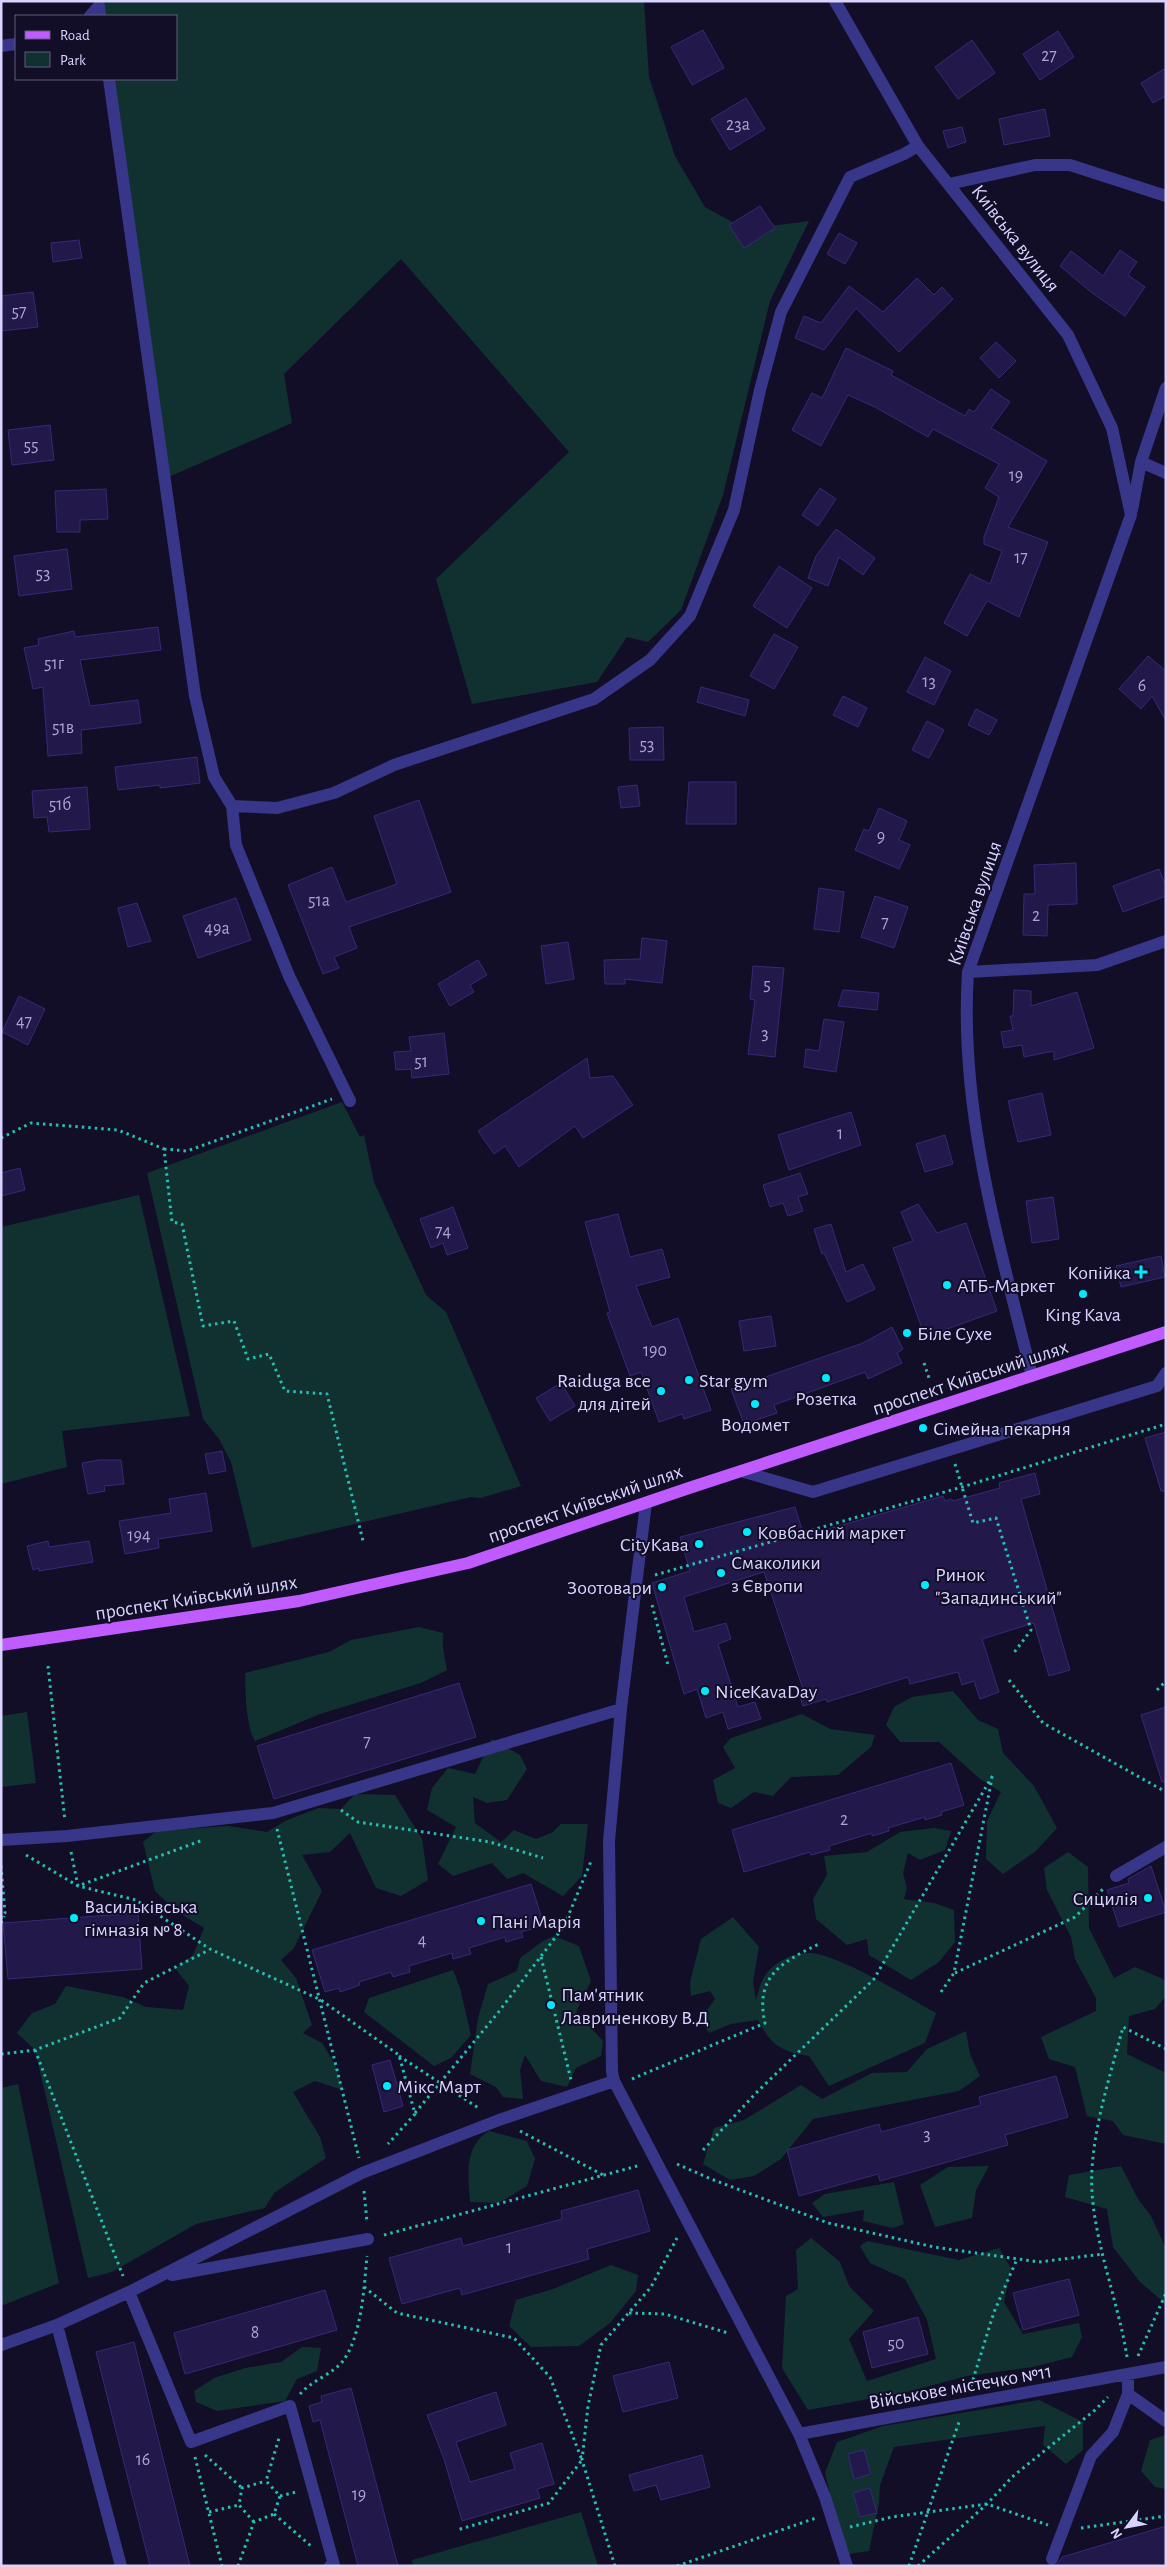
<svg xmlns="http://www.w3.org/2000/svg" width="1167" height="2567" font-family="'Alegreya Sans',sans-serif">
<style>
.green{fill:#103130}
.building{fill:#221849;stroke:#372977}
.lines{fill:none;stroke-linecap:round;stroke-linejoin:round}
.path{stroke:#27bfb4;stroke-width:3;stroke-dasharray:2.5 4;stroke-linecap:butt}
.minor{stroke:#383689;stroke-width:12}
.major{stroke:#bf5bff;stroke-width:12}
.poi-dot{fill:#00e9ff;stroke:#120e27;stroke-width:2}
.labels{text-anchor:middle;stroke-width:4;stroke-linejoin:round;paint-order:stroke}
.number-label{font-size:18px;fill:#aaa5d2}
.street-label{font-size:20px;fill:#d8d4ff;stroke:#120e27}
.poi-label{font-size:20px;fill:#d8d4ff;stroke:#120e27;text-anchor:start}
</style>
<rect width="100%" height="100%" fill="#120e27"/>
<path class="green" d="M98 1H644L649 77 675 156 705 207 745 229 809 221 770 301 723 495 681 610 648 642 627 637 597 682 472 704 436 579 569 452 401 259 284 374 292 423 164 479 109 79H176V16H100Z
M342 1102 360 1137 364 1135 374 1182 426 1295 446 1312 521 1486 481 1498 471 1497 252 1548 231 1462 219 1439 203 1419 147 1173Z
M139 1195 190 1416 62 1431 67 1467 1 1484V1227Z
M419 1627 443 1633V1648L447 1670 421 1683 320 1714 255 1741C245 1722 246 1694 245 1673L329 1652 351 1640Z
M953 1691 978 1720 998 1729 1003 1753 1034 1786 1057 1828 1036 1851 1003 1874 986 1859 987 1821 1001 1792 980 1779 939 1742H900L886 1725 894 1707 912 1697Z
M27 1712 36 1783 1 1787V1716Z
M802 1714 830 1729 875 1735 871 1747 838 1775 791 1777 773 1796 754 1792 731 1808 718 1803 713 1780 735 1768 723 1747 731 1738Z
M492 1739 520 1755 527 1769 507 1800 487 1803 473 1797 475 1823 501 1842 514 1830 536 1839 553 1832 561 1824H588L582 1876 563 1896 523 1873 507 1879 492 1863 453 1876 438 1864 456 1827 427 1810 432 1788 448 1768 475 1774Z
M355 1794 395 1795 422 1839 428 1880 401 1896 376 1888 350 1833 330 1852 302 1855 322 1891 294 1948 281 1960 296 1978 312 2025 303 2033 322 2043 336 2066 343 2090 315 2081 293 2092 320 2137 326 2158 274 2193 265 2208 196 2224 112 2272 88 2278 35 2050 17 2033 32 2013 55 2004 66 1986 123 1997 146 2007 183 2010 189 1986 175 1968 193 1955 204 1928 176 1911 155 1891 143 1842 157 1831 228 1826 267 1832 287 1820 319 1808 341 1809Z
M934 1828 951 1831 945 1850 920 1860 908 1853 903 1873 907 1888 904 1899 934 1903 954 1910 955 1942 939 1962 911 1980 869 1955 867 1939 847 1945 816 1919 813 1899 827 1875 824 1856 867 1852 900 1832Z
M1068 1852 1088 1867 1089 1928 1114 1978 1135 1967 1163 1979 1166 1984V1996L1155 2009 1129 2016 1127 2054 1166 2073V2144L1123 2135 1113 2121 1087 2116 1075 2067 1049 2059 1041 2037 1096 2011V1998L1075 1959 1071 1937 1047 1890 1044 1868Z
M733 1917 759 1947 753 1982 756 2000C759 1991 760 1981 767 1973 777 1960 795 1952 811 1953 842 1956 907 1997 936 2013L925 2043 829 2086 809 2056C781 2052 771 2045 758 2020L731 2024 709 2033 700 2020 715 1999 710 1991 691 1996 690 1982 701 1939Z
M554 1936 579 1946 591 1981 576 2012 603 2041 601 2056 576 2068 567 2087 541 2081 525 2055 520 2070 523 2099 503 2097 496 2087 470 2074 478 2018 488 1984 517 1971 520 1958 543 1941Z
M453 1970 460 1988 471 2035 451 2058 434 2066 364 2012 369 1998Z
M966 2031 970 2054 980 2076 959 2091 813 2119 781 2159 754 2176 730 2180 703 2164 714 2128 744 2120 801 2085 822 2099 872 2073 907 2072 927 2049Z
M18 2084 59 2283 1 2306V2088Z
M489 2131 527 2141 535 2159 527 2186 499 2203 470 2202C468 2175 464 2146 489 2131Z
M989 2166 976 2190 972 2218 935 2227 920 2185 948 2167Z
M1121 2166 1138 2199 1151 2216 1166 2249V2304L1140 2282 1113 2247 1107 2209 1065 2197 1069 2175Z
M894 2182 904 2224 893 2228 863 2221 864 2210 823 2217 812 2203 825 2194Z
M811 2238 840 2262 849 2286 874 2311 849 2339 867 2381 936 2359 927 2320 905 2279 870 2263 860 2246 867 2241 959 2260 999 2248 1011 2268 1004 2302 1023 2334 1079 2323 1082 2337 1072 2357 1033 2367 967 2376 907 2392 808 2410 782 2368 786 2296 798 2289 796 2250Z
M611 2265 638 2275 636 2291 610 2323 579 2346 531 2347 509 2326 516 2300 553 2289Z
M302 2347 321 2348 317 2371 297 2379 285 2401 217 2411 196 2402 194 2391 214 2378 245 2368 281 2362Z
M1039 2400 1083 2422V2450L1066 2464 1043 2445 1045 2426 894 2447 880 2485 879 2503 869 2551 849 2554 837 2523 825 2473 837 2442 883 2426Z
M1166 2435V2489L1155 2487 1141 2471 1150 2440Z
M581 2512 598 2566H413L412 2560Z"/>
<path class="building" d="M703 30 724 68 692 85 671 47Z
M1058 31 1074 57 1040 80 1023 54Z
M972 40 995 73 958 99 935 67Z
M1166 68V96L1153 103 1141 83Z
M746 98 765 129 730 150 711 119Z
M1045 109 1050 136 1004 145 999 119Z
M962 127 966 142 948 148 943 131Z
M760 206 775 228 744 248 729 225Z
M839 233 857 243 845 264 827 254Z
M79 240 82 258 53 262 51 243Z
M1120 250 1137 262 1128 275 1145 287 1125 316 1091 292 1060 266 1071 251 1103 276Z
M917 278 934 295 942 287 953 299 899 352 856 308 824 350 795 338 804 316 821 323 849 286 883 312Z
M33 292 38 327 1 331V296Z
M996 342 1016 361 999 378 980 358Z
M846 348 893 371 891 375 965 416 969 409 974 412 991 389 1010 402 991 428 1047 461 1008 527 1048 542 1019 617 987 601 967 636 944 623 970 574 990 584 1002 551 984 544V537L999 497 985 488 999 464 933 429 928 437 875 407 848 395 821 446 792 430 812 393 822 398Z
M50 425 54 460 12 465 8 430Z
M820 488 836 499 818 526 802 515Z
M106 489 108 519 80 520V532H57L55 491Z
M836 529 875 558 863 575 839 557 828 586 808 578 816 556Z
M67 549 72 589 19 596 14 556Z
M779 566 812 588 787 628 753 606Z
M158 627 161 650 80 660 90 706 138 700 141 723 81 730 82 753 48 756 43 687 33 689 24 648 39 645 38 639 74 631 75 637Z
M774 634 798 647 774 689 750 676Z
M1148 656 1166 671V721L1152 696 1141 709 1119 689Z
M925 657 951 671 934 705 907 692Z
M701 687 749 700 745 716 697 702Z
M843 696 867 708 858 727 833 715Z
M976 709 997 720 989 735 968 725Z
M927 721 944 730 929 758 912 750Z
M663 727 664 760H630L629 728Z
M197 757 200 783 160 788V785L118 790 115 767Z
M689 782H736V824H686Z
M637 785 640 806 621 808 618 787Z
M87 787 90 829 49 832 47 817 34 818 32 791Z
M419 800 451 892 349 927 357 948 334 957 339 968 323 974 288 885 332 867 346 902 397 884 374 816Z
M879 808 907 821 899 840 910 845 899 869 855 850 864 829 869 831Z
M1076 863 1077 904 1048 905 1047 936 1023 935 1024 894H1035L1034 865Z
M1159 869 1166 886V896L1123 912 1113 886Z
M819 888 844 892 839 932 814 929Z
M875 896 908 907 894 948 861 937Z
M236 898 251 940 198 958 183 916Z
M137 903 151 941 128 947 118 908Z
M642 938 667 941 662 983 625 979V984H605L604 960 640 959Z
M568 942 574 979 546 984 541 946Z
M478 960 487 975 470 985 474 992 450 1006 438 984Z
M753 966 784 968 775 1057 748 1054 755 1000 750 999Z
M843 990 879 993 877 1010 838 1006Z
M1014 990 1031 991V1006L1077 992 1094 1048 1054 1060V1051L1024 1057 1022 1045 1004 1048 1001 1032 1013 1030 1010 1016H1013Z
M19 996 45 1009 28 1045 2 1032Z
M824 1019 844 1022 836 1072 804 1067 806 1049 819 1051Z
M444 1033 449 1074 412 1078 411 1069 396 1070 394 1052 411 1051 409 1037Z
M587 1058 590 1078 613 1076 633 1105 583 1138 575 1126 519 1167 505 1146 494 1154 478 1131Z
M1042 1093 1051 1135 1018 1142 1008 1101Z
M851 1112 861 1145 789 1170 778 1135Z
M945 1135 953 1164 925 1172 916 1144Z
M20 1168 25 1190 1 1196V1173Z
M800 1173 808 1194 798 1197 803 1211 788 1216 783 1203 770 1207 763 1185Z
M1053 1197 1059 1239 1032 1243 1026 1201Z
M918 1204 937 1233 966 1223 997 1311 925 1337 893 1248 913 1241 901 1212Z
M453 1207 468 1248 447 1255 443 1243 431 1248 420 1219Z
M618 1214 630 1257 662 1249 670 1277 636 1286 652 1327 678 1318 711 1410 684 1419 682 1414 659 1422 641 1372 630 1376 607 1313 610 1312 585 1222Z
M831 1224 846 1272 863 1264 875 1289 847 1302 824 1253 822 1254 814 1229Z
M1161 1256 1165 1277 1121 1287 1116 1266Z
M771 1316 776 1346 744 1351 739 1321Z
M892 1327 903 1349 897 1353 902 1363 868 1379 865 1372 774 1405 777 1413 744 1424 731 1389 863 1343Z
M561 1383 575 1406 550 1421 536 1398Z
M1166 1432V1491H1161L1145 1438Z
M222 1451 226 1471 209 1474 205 1454Z
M99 1460H121L124 1484 104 1486 105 1491 88 1494 82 1463Z
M1035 1473 1040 1494 1021 1499 1070 1670 1049 1676 1034 1623 982 1639 999 1692 980 1699 974 1681 962 1685 958 1672 910 1684 908 1677 827 1702 826 1699 803 1706 798 1691 803 1689 764 1572 684 1597 694 1632 726 1623 731 1639 718 1644 738 1707 755 1702 761 1719 728 1729 723 1712 706 1718 697 1689 684 1694 652 1583 690 1571 680 1537 795 1507 804 1536 943 1496 945 1501 952 1499 953 1501 1000 1488 999 1483Z
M206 1493 212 1531 158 1539 159 1548 125 1554 119 1521 171 1513 169 1499Z
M48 1541 49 1547 89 1541 93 1562 39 1571V1568L33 1570 27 1546Z
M459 1683 476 1737 274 1799 257 1746Z
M1166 1707V1782H1162L1141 1715Z
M951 1763 964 1805 941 1812 942 1815 925 1820V1817L888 1828 889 1831 872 1836V1833L829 1846 830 1850 811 1855 810 1852 744 1872 732 1830Z
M1151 1866 1166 1912 1119 1927 1107 1890 1129 1883 1128 1879Z
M531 1884 544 1925 521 1932 523 1937 506 1942 505 1937 469 1948 471 1954 453 1959 452 1953 409 1966 410 1972 393 1977 391 1972 359 1982 360 1985 340 1992 339 1988 325 1992 312 1950Z
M138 1913 142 1969 8 1979 3 1923Z
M390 2060 403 2106 384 2112 372 2065Z
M1056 2076 1068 2117 1005 2135 1008 2145 880 2181 878 2174 799 2196 787 2150 879 2124 881 2132 981 2105 979 2097Z
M638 2190 650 2231 587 2249 589 2259 462 2295 460 2288 402 2304 389 2258 461 2238 463 2246 562 2219 561 2211Z
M1069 2279 1079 2315 1023 2330 1013 2293Z
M325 2290 337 2330 185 2374 174 2333Z
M918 2317 928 2354 872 2368 863 2332Z
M134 2342 190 2566H150L96 2352Z
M669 2362 678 2398 623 2412 613 2376Z
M351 2388 398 2566H358L320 2420 313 2422 309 2406 322 2402 321 2396Z
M496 2392 506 2425 456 2442 470 2482 515 2469 510 2453 542 2443 554 2484 537 2489 540 2498 462 2521 444 2459 427 2415Z
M864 2450 871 2474 854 2479 848 2454Z
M702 2455 710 2487 661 2500 656 2485 634 2491 629 2475Z
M870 2488 877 2513 860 2517 853 2493Z
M1166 2526V2566H1056L1062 2557Z"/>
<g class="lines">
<path class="path" d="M1 1138 31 1123 118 1130 164 1149 172 1222 182 1224 203 1326 234 1321 248 1359 269 1354 285 1391 327 1394 363 1541
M164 1149 187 1151 332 1099
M924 1363 930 1381
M955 1464 973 1523 996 1518 1031 1630 1013 1654
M655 1575 962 1487 1166 1424
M652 1605 668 1665
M48 1666 65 1821
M1009 1680 1043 1723 1166 1792
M1157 1690 1166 1681
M341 1810 358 1822 490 1842 543 1858
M277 1829 359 2158
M71 1852 78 1886 203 1840
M26 1855 78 1886 136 1900 210 1949 321 2000 399 2055 415 2114 388 2144
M1 1866 5 1913 1 1918
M1 1923 4 1916
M541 1957 571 2080
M955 1973 1075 1917 1104 1888
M941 1992 954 1973 992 1778
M35 2050 123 2276
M1 2054 35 2050 120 2018 144 1983 209 1950
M399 2056 480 2109
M632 2079 765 2023C754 1975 784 1961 821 1943
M415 2113 497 2014 564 1926 592 1859
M520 2131 605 2176
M703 2150 755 2094 874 1979 993 1775
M677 2164 711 2179 828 2223 934 2247 1039 2262 1103 2254
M364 2191 367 2222
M384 2235 641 2165
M364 2287 397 2313 514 2338 550 2377 582 2460 549 2503 457 2530
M629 2313 665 2314 728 2333
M1138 2356 1166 2293
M1127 2357C1118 2298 1088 2228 1092 2169 1095 2121 1111 2073 1123 2027L1166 2049
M971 2386 994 2312 1017 2259
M300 2394C311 2381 334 2373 343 2361 362 2335 364 2287 367 2256
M205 2455 242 2488
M195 2457 222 2566
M280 2496 296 2492
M209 2512 239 2505
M274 2514 311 2546
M254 2522 239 2505 242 2488 266 2481
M850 2527 892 2517 987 2504 1048 2525
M1081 2528 1166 2516
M238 2566 254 2522 274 2514 280 2496 266 2481 280 2435
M615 2566 582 2460 588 2406 601 2345 651 2287 677 2238
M677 2566 816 2518
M909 2566 959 2422
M918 2566 987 2504 1012 2477 1095 2410 1108 2397"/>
<path class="minor" d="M835 1 918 146 1068 335 1112 428 1131 515 968 972C959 1110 999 1243 1032 1376
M90 16 99 6 100 16
M1 46 16 44
M109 79 195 696 214 777 232 806 236 845 289 976 350 1101
M949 184 1035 165H1070L1166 196
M1141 462 1166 473
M1132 510 1141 462 1166 388
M232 806 277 808 334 793 394 765 594 699 650 660 690 616 734 510 760 390 781 312 850 177 904 154 918 146
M968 972 1097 965 1166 941
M741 1471 813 1492 1157 1386 1166 1373
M646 1503 621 1709 609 1841 612 2072 614 2081 799 2434 825 2497 847 2566
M1 1840 67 1836 273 1813 621 1709
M1116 1876 1166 1847
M172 2275 368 2239
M129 2292 191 2442 290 2406 334 2565 330 2566
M57 2325 121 2566
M1 2345 57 2325 129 2292 362 2173 499 2120 614 2081
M1128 2375V2394L1166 2421
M799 2434 1166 2367
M1052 2559 1091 2456 1113 2432 1128 2394"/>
<path class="major" d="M1 1645 299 1601 468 1563 689 1488 1166 1332"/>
</g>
<g class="poi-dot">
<path d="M1138.5 1264.5h5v5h5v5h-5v5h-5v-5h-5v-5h5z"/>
<circle cx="947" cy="1285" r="5"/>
<circle cx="1083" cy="1294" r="5"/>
<circle cx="907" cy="1333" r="5"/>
<circle cx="826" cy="1378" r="5"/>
<circle cx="689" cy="1380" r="5"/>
<circle cx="661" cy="1391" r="5"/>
<circle cx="755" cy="1404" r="5"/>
<circle cx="923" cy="1428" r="5"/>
<circle cx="747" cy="1532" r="5"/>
<circle cx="699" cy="1544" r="5"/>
<circle cx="721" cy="1573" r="5"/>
<circle cx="925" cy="1585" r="5"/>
<circle cx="662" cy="1587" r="5"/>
<circle cx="705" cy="1691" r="5"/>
<circle cx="1148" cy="1898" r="5"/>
<circle cx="74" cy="1918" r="5"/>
<circle cx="481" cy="1921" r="5"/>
<circle cx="551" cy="2005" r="5"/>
<circle cx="387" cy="2086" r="5"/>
</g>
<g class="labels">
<g class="number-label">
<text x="1049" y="61">27</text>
<text x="738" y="130">23а</text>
<text x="19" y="317">57</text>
<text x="31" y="451">55</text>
<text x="1016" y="481">19</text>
<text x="1021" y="563">17</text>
<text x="43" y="579">53</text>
<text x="54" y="669">51г</text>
<text x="929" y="687">13</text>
<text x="1142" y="691">6</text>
<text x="63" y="733">51в</text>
<text x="647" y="750">53</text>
<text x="60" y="810">51б</text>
<text x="881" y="842">9</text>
<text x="319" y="906">51а</text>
<text x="1036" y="921">2</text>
<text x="885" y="928">7</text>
<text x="217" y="934">49а</text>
<text x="767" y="990">5</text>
<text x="24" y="1027">47</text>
<text x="765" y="1039">3</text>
<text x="421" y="1067">51</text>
<text x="840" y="1139">1</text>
<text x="443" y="1237">74</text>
<text x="655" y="1356">190</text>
<text x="139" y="1541">194</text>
<text x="367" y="1747">7</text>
<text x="844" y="1825">2</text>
<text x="422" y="1946">4</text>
<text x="927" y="2140">3</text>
<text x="509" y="2253">1</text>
<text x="255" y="2338">8</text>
<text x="896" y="2349">50</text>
<text x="143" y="2465">16</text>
<text x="359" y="2500">19</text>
</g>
<g class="street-label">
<text transform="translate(1016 238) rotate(52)" y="7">Київська вулиця</text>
<text transform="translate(974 903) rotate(-71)" y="7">Київська вулиця</text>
<text transform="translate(970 1377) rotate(-18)" y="7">проспект Київський шлях</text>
<text transform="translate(585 1503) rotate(-19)" y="7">проспект Київський шлях</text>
<text transform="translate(196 1597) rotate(-9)" y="7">проспект Київський шлях</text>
<text transform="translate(960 2386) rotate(-10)" y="7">Військове містечко №11</text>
</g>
<g class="poi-label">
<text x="1131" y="1279" text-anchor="end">Копійка</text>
<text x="957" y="1292">АТБ-Маркет</text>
<text x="1083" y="1321" text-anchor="middle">King Kava</text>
<text x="917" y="1340">Біле Сухе</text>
<text x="651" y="1387" text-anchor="end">Raiduga все<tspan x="651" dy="23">для дітей</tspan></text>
<text x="699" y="1387">Star gym</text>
<text x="826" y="1405" text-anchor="middle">Розетка</text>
<text x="755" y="1431" text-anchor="middle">Водомет</text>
<text x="933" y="1435">Сімейна пекарня</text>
<text x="757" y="1539">Ковбасний маркет</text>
<text x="689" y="1551" text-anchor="end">CityКава</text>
<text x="731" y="1569">Смаколики<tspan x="731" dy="23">з Європи</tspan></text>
<text x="935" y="1581">Ринок<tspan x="935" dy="23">"Западинський"</tspan></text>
<text x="652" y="1594" text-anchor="end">Зоотовари</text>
<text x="715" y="1698">NiceKavaDay</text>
<text x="1138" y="1905" text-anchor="end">Сицилія</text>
<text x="84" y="1913">Васильківська<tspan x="84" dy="23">гімназія № 8</tspan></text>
<text x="491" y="1928">Панi Марiя</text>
<text x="561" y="2001">Пам'ятник<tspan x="561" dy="23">Лавриненкову В.Д</tspan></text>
<text x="397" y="2093">Мікс Март</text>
</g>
</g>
<rect width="1167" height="2567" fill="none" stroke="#d8d4ff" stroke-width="5"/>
<rect x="15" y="15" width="162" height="65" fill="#120e27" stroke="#615d7d"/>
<rect x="25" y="31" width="25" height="8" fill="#bf5bff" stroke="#615d7d"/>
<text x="60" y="40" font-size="15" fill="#d8d4ff">Road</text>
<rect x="25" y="52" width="25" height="15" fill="#103130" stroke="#615d7d"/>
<text x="60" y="65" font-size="15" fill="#d8d4ff">Park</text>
<g transform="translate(1127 2527) rotate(238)" stroke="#120e27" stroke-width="4" paint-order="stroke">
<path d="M0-4L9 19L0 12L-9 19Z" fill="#d8d4ff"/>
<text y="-8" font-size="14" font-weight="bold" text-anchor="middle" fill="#d8d4ff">N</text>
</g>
</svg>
